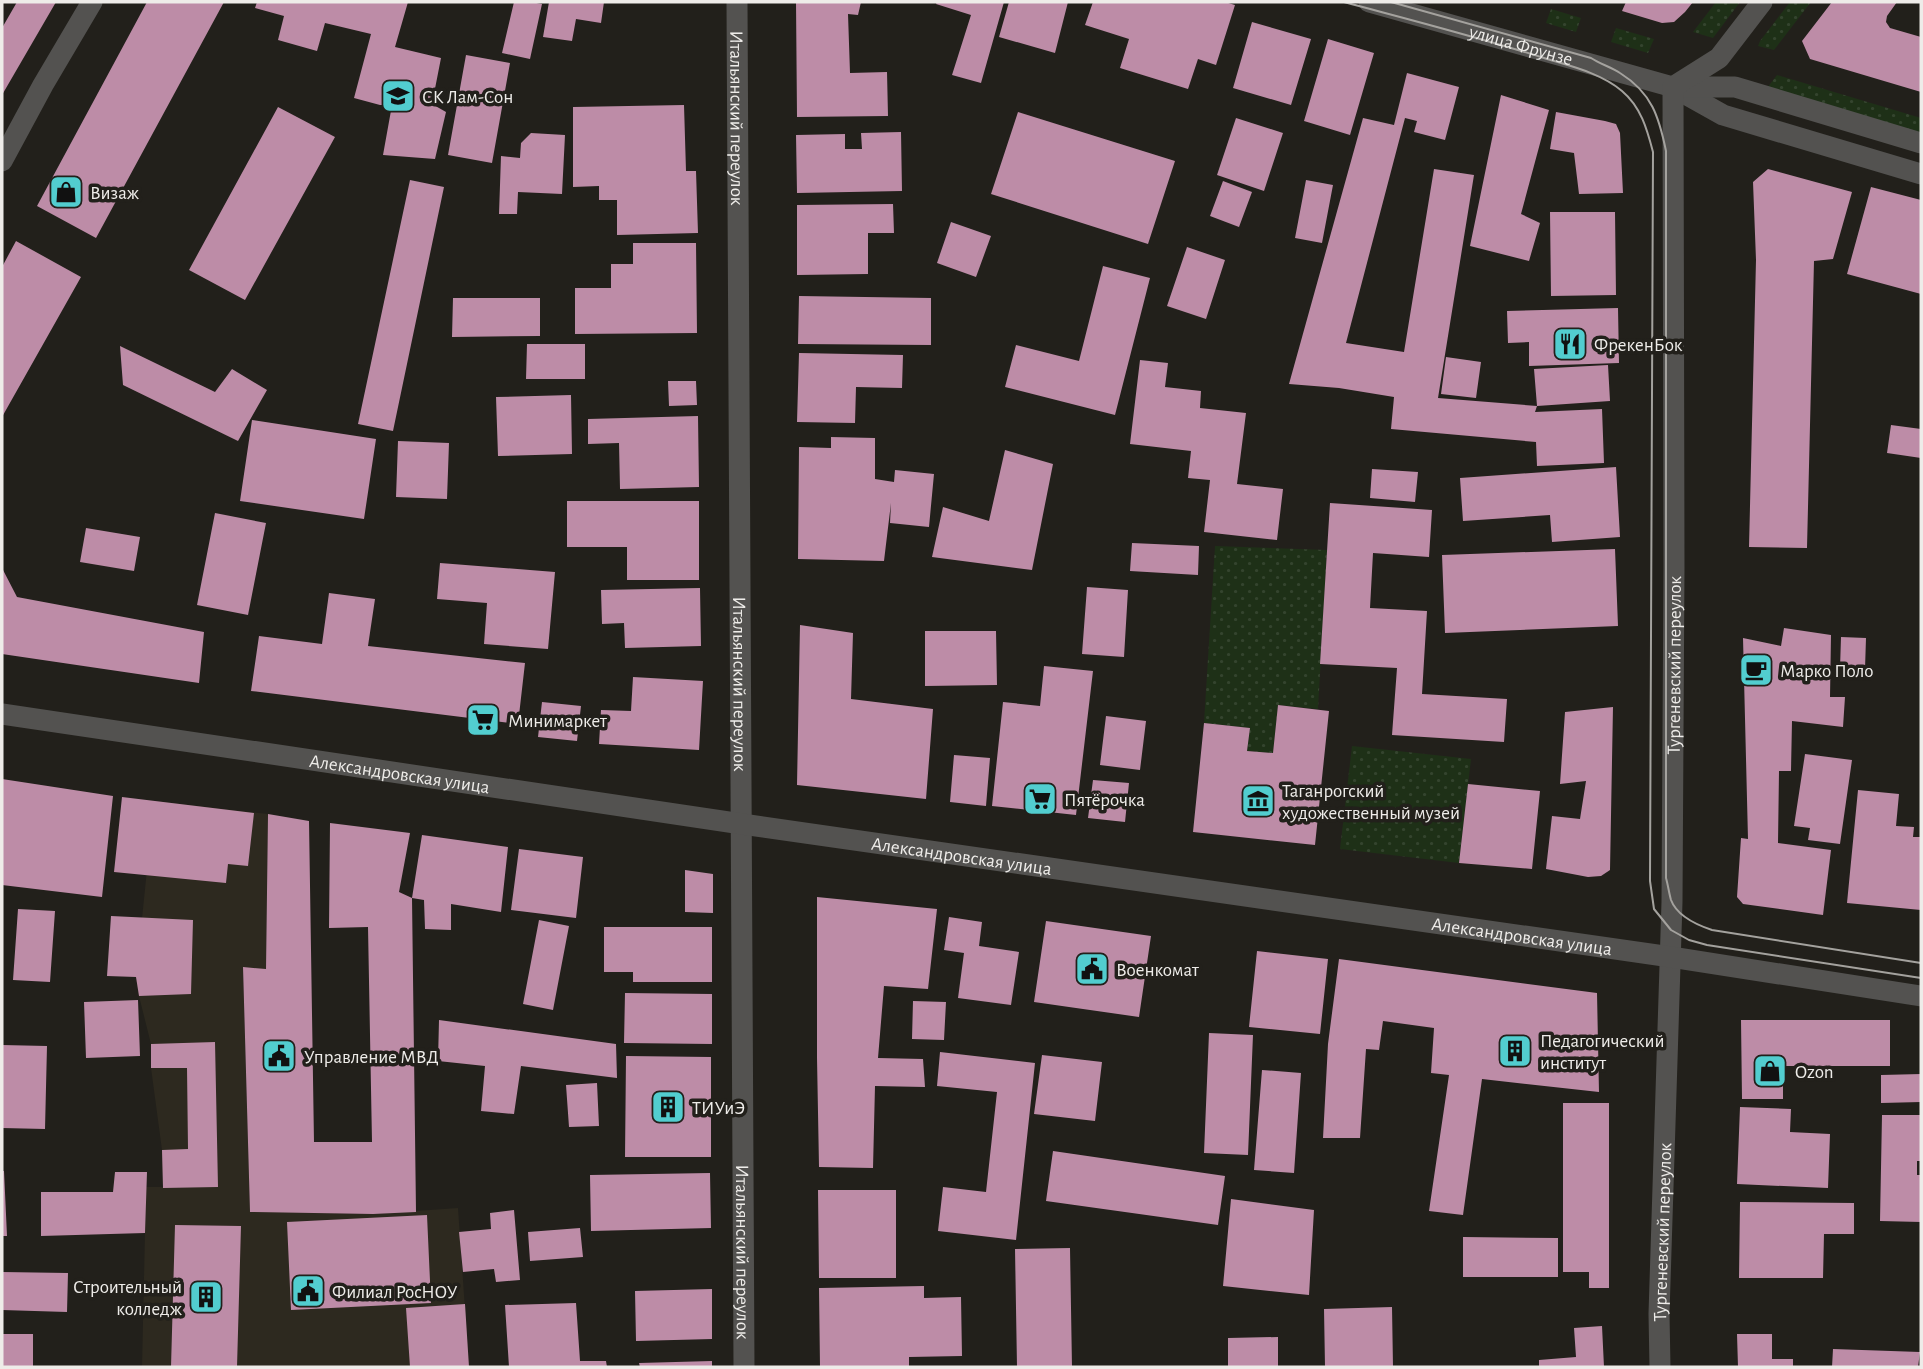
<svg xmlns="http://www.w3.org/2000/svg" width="1923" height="1369" font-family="'Alegreya Sans',sans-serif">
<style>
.built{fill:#2d291f}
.grass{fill:url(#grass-dots)}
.building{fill:#bd8ca7}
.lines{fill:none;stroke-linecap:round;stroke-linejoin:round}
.minor{stroke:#535250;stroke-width:21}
.tertiary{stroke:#535250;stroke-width:21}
.tram{stroke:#a4a29e;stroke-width:2}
.labels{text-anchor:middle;stroke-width:7;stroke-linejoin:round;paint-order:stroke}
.street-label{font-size:19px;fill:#eeece9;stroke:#22201b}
.poi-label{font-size:19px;fill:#eeece9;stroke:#22201b;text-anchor:start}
</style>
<defs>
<pattern id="grass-dots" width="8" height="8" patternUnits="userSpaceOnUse" patternTransform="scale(1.75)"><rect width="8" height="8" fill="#1e3017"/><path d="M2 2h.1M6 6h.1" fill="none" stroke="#34442e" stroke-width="1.8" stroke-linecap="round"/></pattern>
</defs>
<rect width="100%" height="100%" fill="#22201b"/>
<path class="built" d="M154 801 268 814 266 969 243 968 250 1211 373 1214 458 1208 469 1367H142L146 1187H163L162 1150 151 1068V1044L139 996 136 977Z"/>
<path class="grass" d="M1716 2H1740L1713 38 1693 32Z
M1790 2H1811L1774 50 1758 46 1760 41Z
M1551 9 1581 18 1576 32 1546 23Z
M1616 28 1654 39 1648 53 1611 42Z
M1777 75 1921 118V136L1767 88Z
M1215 546 1327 550 1318 709 1278 705 1273 753 1247 751 1250 728 1204 723Z
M1352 746 1471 759 1459 863 1340 849Z"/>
<path class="building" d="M17 2H56L2 95V28Z
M147 2H224L96 238 37 206Z
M257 2H408L395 47 441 58 432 104 446 112 435 159 383 155 392 105H380L354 98 371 34 325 23 317 51 278 40 284 16 255 8Z
M514 2H531L542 4 530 59 502 53Z
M549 2H604L601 23 576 19 572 41 543 37Z
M796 2H861L858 15 848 14 850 73 887 72 888 116 797 117Z
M937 2H1004L981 83 952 75 971 15 936 4Z
M1009 2H1068L1055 53 999 37Z
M1093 2H1225L1235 5 1216 65 1198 59 1188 89 1120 68 1129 39 1085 25Z
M1626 2H1693L1685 12 1674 22 1662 23 1622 11Z
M1832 2H1897L1887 16 1886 22 1890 28 1921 37V92L1810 59 1802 41Z
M1252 22 1311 39 1291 105 1233 88Z
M1328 39 1374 53 1350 135 1304 121Z
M466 55 510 63 492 163 448 155Z
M1407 73 1459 87 1445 140 1414 132 1417 121 1405 118 1346 343 1404 352 1434 169 1474 175 1438 398 1537 406 1535 412 1602 409 1604 463 1537 466 1536 442 1391 429 1394 397 1339 388 1289 384 1363 118 1394 125Z
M1501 95 1549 110 1521 214 1540 223 1529 261 1470 246Z
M684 105 686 171H696L698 233 617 235V200H599V186L573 187V107Z
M278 107 335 137 245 300 189 270Z
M1018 112 1175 161 1148 244 991 194Z
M1556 112 1605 121 1616 124 1620 133 1623 193 1579 194 1574 153 1550 149Z
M1236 118 1283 133 1264 191 1217 175Z
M901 132 902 191 797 193 796 135 845 134V149H862L861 133Z
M531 133 565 135 562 194 518 192 517 214H499L501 156 520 158 521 143Z
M1768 169 1852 192 1833 259 1814 261 1807 548 1749 547 1756 260 1753 182Z
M410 180 444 187 393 431 358 424Z
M1306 180 1333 185 1322 243 1295 238Z
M1223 181 1252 192 1239 227 1210 216Z
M1871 187 1921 200V294L1847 274Z
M893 204 894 233H868V274L797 275V205Z
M1550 212H1615L1616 295 1551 296Z
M951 222 991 236 976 277 937 263Z
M16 241 81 277 2 417V267Z
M633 243H696L697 333 575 334V288H611V264H633Z
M1187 247 1225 260 1206 319 1167 306Z
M1103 266 1150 278 1115 415 1005 387 1016 345 1079 361Z
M799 296 931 298V345L798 344Z
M453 298H540V336L452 337Z
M1618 308 1619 363 1529 366V342L1508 343 1507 311Z
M527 344H585V379H526Z
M120 346 215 392 232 369 267 390 238 441 123 385Z
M799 353 903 355 902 388 856 387 855 423 797 422Z
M1446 357 1481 362 1476 398 1441 394Z
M1140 360 1168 363 1165 387 1201 391 1200 408 1246 413 1237 484 1283 489 1277 540 1204 532 1210 480 1188 478 1191 451 1130 444Z
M1608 365 1610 401 1537 406 1534 369Z
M668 381H696L697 405 669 406Z
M571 395 572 454 498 456 496 397Z
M698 416 699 487 620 489 619 443 588 444V419Z
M252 420 376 439 364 519 240 501Z
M1891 425 1921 429V458L1887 453Z
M831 437 875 438V479L894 482 895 470 934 474 929 527 890 523 891 503 884 561 798 559 799 447 831 448Z
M398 441 449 443 447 499 396 497Z
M1005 450 1053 464 1032 570 932 557 943 507 989 521Z
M1616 467 1620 537 1552 542 1550 515 1463 521 1460 478Z
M1372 469 1418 472 1415 502 1370 498Z
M567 501H699V580H627V547H567Z
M1330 503 1432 510 1429 557 1373 553 1370 608 1427 611 1422 694 1507 699 1504 742 1392 735 1397 668 1320 664Z
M215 513 266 523 248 615 197 605Z
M86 528 140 537 134 571 80 562Z
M1132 543 1199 546 1198 575 1130 571Z
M1615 549 1618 626 1445 633 1442 555Z
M440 563 555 572 548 649 484 644 487 603 437 599Z
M2 568 17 597 204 632 199 683 2 654Z
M1087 587 1128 590 1124 657 1082 654Z
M700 588 701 646 625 648 624 623 602 624 601 590Z
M329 593 375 599 368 646 525 663 518 724 251 691 259 636 322 644Z
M800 625 853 633 851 699 933 709 926 799 797 785Z
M1784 628 1831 635 1830 697H1845L1843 727 1792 721 1791 771H1779L1778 843 1831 850 1823 915 1743 904 1737 897 1741 838 1748 839 1743 638 1781 646Z
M925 631H996L997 685 925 686Z
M1841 637 1866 638 1865 669H1840Z
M1044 666 1093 671 1076 815 992 806 1003 702 1040 706Z
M633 677 703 681 699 750 599 744 601 710 631 711Z
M542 702 581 706 577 741 538 737Z
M1278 705 1329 711 1315 845 1193 832 1204 723 1250 728 1247 751 1273 753Z
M1613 707 1610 870 1601 876 1588 877 1546 869 1552 816 1580 819 1586 781 1560 784 1565 712Z
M1106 716 1146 721 1140 770 1100 765Z
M1805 754 1852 760 1840 844 1808 840 1810 828 1794 826Z
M954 755 990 758 986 806 950 802Z
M2 779 113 796 102 897 2 885Z
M1093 780 1129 783 1125 822 1088 818Z
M1468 784 1540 791 1532 869 1459 863Z
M1858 790 1899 794 1896 826 1914 827 1913 837H1921V910L1847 903Z
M122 797 254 813 248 866 228 864 226 883 114 872Z
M268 814 309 821 314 1142H372L368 927 329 928 330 823 410 833 399 892 412 898 416 1212 373 1214 250 1212 243 967 266 969Z
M422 835 508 847 501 912 451 904V930L425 929 424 900 412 898Z
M519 849 583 857 576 918 511 910Z
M685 870 713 874V913L685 912Z
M817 897 937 909 928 989 884 986 878 1058 923 1059 925 1087 875 1086 873 1168 819 1167 817 1058Z
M18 909 55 911 50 982 13 980Z
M111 916 193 920 191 994 139 996 136 977 107 976Z
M949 917 982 922 979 946 1019 952 1011 1005 958 998 964 953 944 950Z
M539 920 569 926 553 1010 523 1004Z
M1046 921 1151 936 1139 1017 1034 1002Z
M604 927H712V982H633V972H604Z
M1257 951 1328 959 1320 1034 1249 1027Z
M1339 959 1597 993 1599 1092 1482 1079 1463 1215 1429 1211 1449 1075 1431 1073 1434 1028 1383 1021 1379 1050 1366 1049 1360 1138H1323L1328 1044Z
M625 993 712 994V1044L624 1043Z
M138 1000 140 1056 86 1058 84 1002Z
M913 1001 946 1002 944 1040 912 1039Z
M439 1020 616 1044 617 1078 521 1066 514 1114 481 1111 485 1066 438 1061Z
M1741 1020H1890V1066H1783V1099H1742Z
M1209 1033 1253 1035 1248 1155 1204 1153Z
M215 1042 218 1187 163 1188 162 1150 188 1149 187 1068H151V1044Z
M2 1045 47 1046 45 1129 2 1128Z
M940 1052 1035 1063 1016 1240 938 1231 943 1187 986 1192 997 1092 937 1086Z
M1042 1055 1102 1062 1095 1121 1034 1114Z
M626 1056 711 1057V1157H625Z
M1262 1070 1301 1073 1294 1173 1254 1170Z
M1921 1074V1102L1881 1103V1075Z
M597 1083 599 1126 569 1127 566 1085Z
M1563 1103H1609V1288H1589V1272H1563Z
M1740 1107 1791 1109 1790 1132 1830 1134 1828 1188 1737 1184Z
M1882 1115H1921V1161H1917V1175H1921V1222L1880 1221Z
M1053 1151 1225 1176 1218 1225 1046 1201Z
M2 1171H4L7 1236H2Z
M115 1172H147L145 1233 41 1236V1192H113Z
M710 1173 711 1228 591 1231 590 1175Z
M818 1190H896V1278H819Z
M1231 1199 1314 1210 1309 1295 1223 1286Z
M1740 1202 1854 1203V1234H1824L1823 1278H1739Z
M514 1210 520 1280 496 1282 494 1269 463 1272 459 1232 491 1229 490 1213Z
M427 1215 431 1303 291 1310 287 1222Z
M175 1225 241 1226 237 1367H171Z
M580 1228 583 1257 530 1261 528 1232Z
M1463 1237 1558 1238V1277H1463Z
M1070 1248 1072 1367H1017L1015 1249Z
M2 1272 68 1273 67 1312 2 1310Z
M924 1286V1298L961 1297 962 1356 909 1357V1367H820L819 1288Z
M712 1289V1339L636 1341 635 1291Z
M576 1303 580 1361H606L607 1367H509L505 1305Z
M465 1304 469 1367H410L406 1308Z
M1392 1307 1393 1367H1325L1324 1309Z
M1602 1326 1604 1367H1539V1360L1576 1357 1574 1328Z
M2 1334H33V1367H2Z
M1737 1334H1772V1359H1793V1367H1738Z
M1278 1337V1367H1228V1338Z
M1833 1349 1920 1352 1918 1367H1832Z
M712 1361V1367H640L639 1363Z"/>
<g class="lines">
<g class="minor">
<path id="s1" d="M737 2 744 1367"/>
<path id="s2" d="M1369 2 1673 87 1723 115 1921 174"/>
<path d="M1675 87H1735L1921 143"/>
<path d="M2 161 43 85 92 2"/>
<path id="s3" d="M1660 1367 1659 1314 1672 902 1674 567 1673 87 1719 58 1762 2"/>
</g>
<path class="tertiary" id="s4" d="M2 714 742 824 1671 957 1921 996"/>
<path class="tram" d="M1344 2C1411 20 1478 37 1544 58 1570 66 1601 73 1622 91 1641 107 1647 129 1653 152L1650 881 1654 909 1671 930 1689 940 1707 945 1921 978
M1391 2 1591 58C1600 64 1611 67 1620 73 1652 93 1659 117 1666 151V878C1668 885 1669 893 1671 900 1677 916 1697 925 1712 930L1921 963"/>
</g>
<defs>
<symbol id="school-square" viewBox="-11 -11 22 22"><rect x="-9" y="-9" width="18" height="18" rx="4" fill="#52cdcf" stroke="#22201b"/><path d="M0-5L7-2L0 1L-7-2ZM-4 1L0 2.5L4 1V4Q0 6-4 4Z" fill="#111"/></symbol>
<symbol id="shop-square" viewBox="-11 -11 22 22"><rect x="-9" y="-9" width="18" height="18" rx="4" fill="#52cdcf" stroke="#22201b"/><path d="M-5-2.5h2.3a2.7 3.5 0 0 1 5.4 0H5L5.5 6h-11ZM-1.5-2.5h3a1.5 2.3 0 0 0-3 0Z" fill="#111"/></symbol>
<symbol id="restaurant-square" viewBox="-11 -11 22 22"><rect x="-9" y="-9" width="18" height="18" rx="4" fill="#52cdcf" stroke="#22201b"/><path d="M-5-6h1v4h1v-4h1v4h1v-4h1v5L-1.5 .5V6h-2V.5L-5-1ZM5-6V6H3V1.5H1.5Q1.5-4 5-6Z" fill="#111"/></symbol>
<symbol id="cafe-square" viewBox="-11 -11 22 22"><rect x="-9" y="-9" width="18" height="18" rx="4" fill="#52cdcf" stroke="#22201b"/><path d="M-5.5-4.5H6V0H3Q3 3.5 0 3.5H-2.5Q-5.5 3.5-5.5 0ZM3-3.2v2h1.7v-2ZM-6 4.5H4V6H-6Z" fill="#111"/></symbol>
<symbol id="supermarket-square" viewBox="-11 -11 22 22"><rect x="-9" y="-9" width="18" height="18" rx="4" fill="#52cdcf" stroke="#22201b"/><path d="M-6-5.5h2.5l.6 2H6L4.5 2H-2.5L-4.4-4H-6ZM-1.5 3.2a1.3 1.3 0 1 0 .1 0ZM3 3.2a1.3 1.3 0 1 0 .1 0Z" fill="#111"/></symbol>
<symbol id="museum-square" viewBox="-11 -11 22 22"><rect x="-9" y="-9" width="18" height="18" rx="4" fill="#52cdcf" stroke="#22201b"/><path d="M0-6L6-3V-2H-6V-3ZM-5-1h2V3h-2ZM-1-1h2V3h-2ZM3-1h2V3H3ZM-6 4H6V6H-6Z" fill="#111"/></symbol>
<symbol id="civic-square" viewBox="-11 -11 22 22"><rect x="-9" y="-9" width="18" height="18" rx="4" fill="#52cdcf" stroke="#22201b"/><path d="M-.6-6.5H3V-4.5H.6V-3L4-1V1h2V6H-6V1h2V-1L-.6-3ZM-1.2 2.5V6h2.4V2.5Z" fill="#111"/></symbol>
<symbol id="building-square" viewBox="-11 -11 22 22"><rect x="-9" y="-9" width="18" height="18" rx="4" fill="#52cdcf" stroke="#22201b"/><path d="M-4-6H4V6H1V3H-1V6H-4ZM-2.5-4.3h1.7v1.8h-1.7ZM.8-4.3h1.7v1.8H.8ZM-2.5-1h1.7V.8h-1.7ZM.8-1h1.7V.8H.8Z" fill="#111"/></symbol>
</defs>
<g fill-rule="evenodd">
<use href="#school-square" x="379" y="77" width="38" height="38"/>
<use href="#shop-square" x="47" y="173" width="38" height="38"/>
<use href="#restaurant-square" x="1551" y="325" width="38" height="38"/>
<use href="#cafe-square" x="1737" y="651" width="38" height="38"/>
<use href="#supermarket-square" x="464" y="701" width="38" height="38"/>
<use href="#supermarket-square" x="1021" y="780" width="38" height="38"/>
<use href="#museum-square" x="1239" y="782" width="38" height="38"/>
<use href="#civic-square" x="1073" y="950" width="38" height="38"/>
<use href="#building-square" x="1496" y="1032" width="38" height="38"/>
<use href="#civic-square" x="260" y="1037" width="38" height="38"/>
<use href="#shop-square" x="1751" y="1052" width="38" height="38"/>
<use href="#building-square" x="649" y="1088" width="38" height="38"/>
<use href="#civic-square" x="289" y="1272" width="38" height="38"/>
<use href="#building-square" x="187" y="1278" width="38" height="38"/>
</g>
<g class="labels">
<g class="street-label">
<text dy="7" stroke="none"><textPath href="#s2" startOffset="158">улица Фрунзе</textPath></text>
<text dy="7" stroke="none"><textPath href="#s1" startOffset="116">Итальянский переулок</textPath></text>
<text dy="7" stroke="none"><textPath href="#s3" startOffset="702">Тургеневский переулок</textPath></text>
<text dy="7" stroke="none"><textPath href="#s1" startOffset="682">Итальянский переулок</textPath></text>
<text dy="7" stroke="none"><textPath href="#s4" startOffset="402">Александровская улица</textPath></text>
<text dy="7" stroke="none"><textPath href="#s4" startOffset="970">Александровская улица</textPath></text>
<text dy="7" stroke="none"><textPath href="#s4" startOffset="1536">Александровская улица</textPath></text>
<text dy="7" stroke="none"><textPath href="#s3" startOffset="135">Тургеневский переулок</textPath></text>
<text dy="7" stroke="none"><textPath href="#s1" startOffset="1250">Итальянский переулок</textPath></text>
</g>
<g class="poi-label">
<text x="422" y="103">СК Лам-Сон</text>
<text x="90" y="199">Визаж</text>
<text x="1594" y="351">ФрекенБок</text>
<text x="1780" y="677">Марко Поло</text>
<text x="508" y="727">Минимаркет</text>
<text x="1282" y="797">Таганрогский<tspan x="1282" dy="22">художественный музей</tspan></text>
<text x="1064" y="806">Пятёрочка</text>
<text x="1116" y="976">Военкомат</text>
<text x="1540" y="1047">Педагогический<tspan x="1540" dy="22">институт</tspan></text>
<text x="304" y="1063">Управление МВД</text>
<text x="1795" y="1078">Ozon</text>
<text x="692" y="1114">ТИУиЭ</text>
<text x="182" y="1293" text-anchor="end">Строительный<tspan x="182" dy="22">колледж</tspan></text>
<text x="332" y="1298">Филиал РосНОУ</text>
</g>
</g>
<rect width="1923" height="1369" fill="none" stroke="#eeece9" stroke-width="7"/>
</svg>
